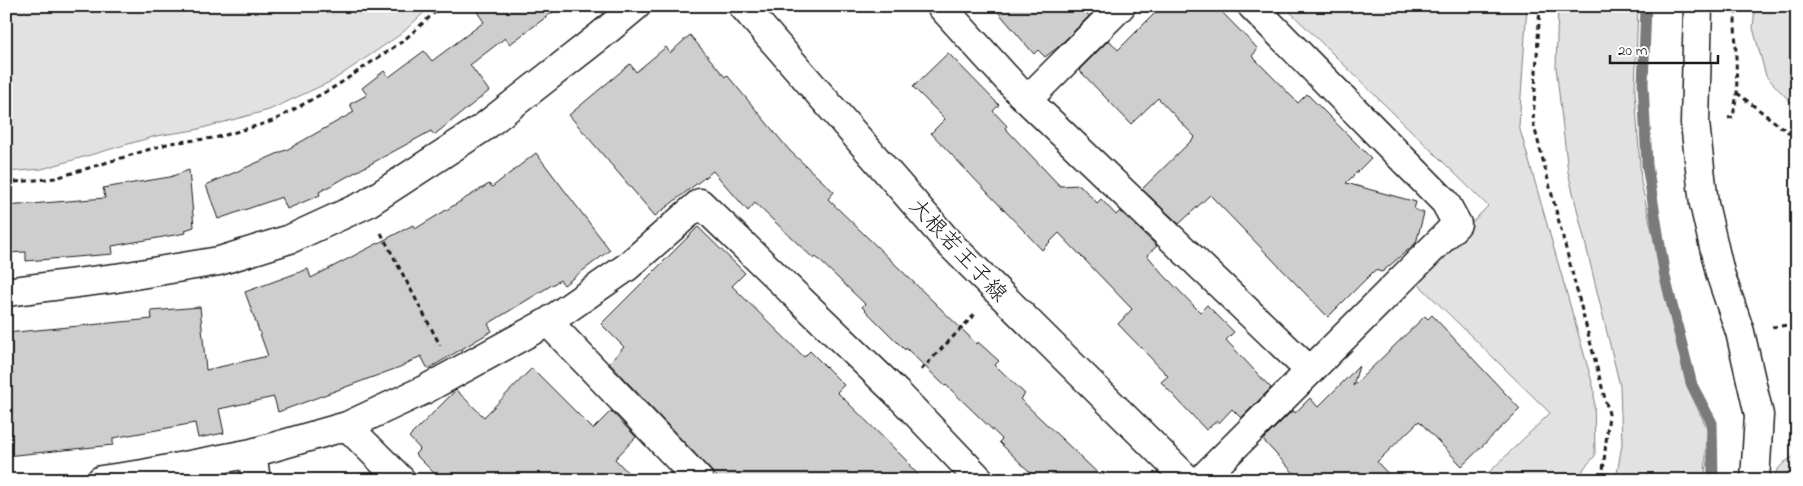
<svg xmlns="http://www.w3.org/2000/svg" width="1803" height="486" font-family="'Indie Flower','Klee One',sans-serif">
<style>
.green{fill:#e2e2e2;stroke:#7f7f7f}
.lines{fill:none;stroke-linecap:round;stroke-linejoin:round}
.stream{stroke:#7a7a7a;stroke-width:11}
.building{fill:#cecece;stroke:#1c1c1c}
.street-casing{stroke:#1c1c1c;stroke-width:31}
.secondary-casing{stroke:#1c1c1c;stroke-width:31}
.path{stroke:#1c1c1c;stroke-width:3;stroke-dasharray:5 4;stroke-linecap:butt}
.street{stroke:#fff;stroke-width:28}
.secondary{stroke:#fff;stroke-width:28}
.labels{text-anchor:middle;stroke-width:4;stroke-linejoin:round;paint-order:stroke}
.street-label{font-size:22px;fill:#1c1c1c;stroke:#fff}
</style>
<rect width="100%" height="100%" fill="#fff"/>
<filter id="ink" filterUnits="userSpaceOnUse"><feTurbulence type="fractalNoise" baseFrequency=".02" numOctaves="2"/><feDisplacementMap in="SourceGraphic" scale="10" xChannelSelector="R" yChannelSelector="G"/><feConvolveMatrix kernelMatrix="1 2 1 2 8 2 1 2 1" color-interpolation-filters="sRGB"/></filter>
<g filter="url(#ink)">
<path class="green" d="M6 6H431L401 34 332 81 269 110 195 130 156 136 42 169 6 172Z
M1284 6H1527L1519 126 1594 389 1595 456 1584 468 1579 480H1481L1550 413 1415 281 1488 206Z
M1558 6H1638L1635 90 1641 182 1686 384 1707 428 1705 480H1616L1622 444 1620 386 1568 172 1556 67Z
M1755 6H1797V109L1766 76 1753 28Z
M1797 455V480H1773C1777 467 1784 461 1797 455Z"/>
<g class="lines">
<path class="stream" d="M1646 6 1643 84 1647 165 1665 277 1692 385 1712 423 1713 480"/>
</g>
<path class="building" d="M473 6H561L510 44 505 38 470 65 489 91 434 135 431 131 319 192 320 195 287 209 282 197 218 219 206 185 288 149 354 112 350 104 367 95 362 88 384 71 389 77 424 51 432 61 484 22Z
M993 6H1080L1089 16 1057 48 1045 57 1038 50 1034 54Z
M1162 6H1216L1258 49 1252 56 1298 103 1307 94 1371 158 1346 183 1416 202 1414 209 1424 213 1416 243 1382 272 1375 270 1328 317 1210 195 1179 224 1142 189 1195 137 1158 98 1131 124 1079 70 1109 40 1118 50Z
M690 35 725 77 727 75 790 151 834 192 828 199 977 344 978 342 999 361 995 365 1025 394 1020 399 1105 480H1038L999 442 1002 439 946 385 945 386 906 348 905 350 862 307 865 304 816 257 814 259 755 203 748 211 713 171 655 216 569 115 630 64 636 72 666 47 670 53Z
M948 53 999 105 993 111 1007 126 1005 128 1060 186 1080 185 1097 203 1101 199 1116 215 1120 211 1157 246 1147 255 1162 273 1200 312 1207 305 1234 332 1226 340 1271 388 1241 418 1232 409 1219 423 1217 421 1206 430 1161 382 1168 376 1118 324 1132 309 1059 233 1042 250 931 133 945 119 913 87Z
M536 153 610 250 564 285 560 280 488 324 492 331 428 369 421 356 400 367 278 412 274 397 219 409 224 433 198 438 195 423 113 438V445L6 456V333L152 319 151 311 200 307 206 370 268 356 245 292 308 269 311 278 413 225 415 229 489 184 492 187Z
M189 170 194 227 185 230 186 233 112 246 113 254 26 261V252L6 253V206L105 198 103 188 170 177Z
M698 227 745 273 732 286 804 357 810 351 844 385 837 392 910 464 909 465 923 480H720L609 363 624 347 601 324Z
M1432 315 1520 409 1462 466 1419 421 1377 462 1394 480H1300L1263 440 1293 410 1295 413 1310 398 1318 407 1359 366 1353 386 1425 316 1428 319Z
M532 368 593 429 611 411 636 437 615 459 635 480H441L415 454 420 449 409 437 456 390 484 417Z"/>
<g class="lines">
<defs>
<path id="street" d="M941 6 1021 94 1310 371
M1698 6 1695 123 1704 204 1720 273 1740 332 1759 415 1755 480
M1027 100 1121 6
M6 292 116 278 219 261 290 239 366 204 484 127 600 36 636 6
M548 322 699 480
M347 426 401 480
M252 453 256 480
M101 480 143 474 252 453 347 426 424 390 548 322 627 267 700 203 898 394 980 480
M1201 480 1457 224 1445 202 1252 6"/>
<path id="secondary" d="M743 6 949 243 1188 480"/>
</defs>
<use href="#street" class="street-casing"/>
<use href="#secondary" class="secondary-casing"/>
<path class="path" d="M1540 6 1533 122 1609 414 1602 480
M1737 93 1797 139
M1728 118 1733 117 1737 93 1735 20 1737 6
M6 183 56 178 170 143 215 138 273 121 336 86 403 41 442 6
M381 233 440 345
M1772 327 1797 324
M921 370 976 313"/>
<use href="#street" class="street"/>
<use href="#secondary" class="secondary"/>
</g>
</g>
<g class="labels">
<g class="street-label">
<text transform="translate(959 249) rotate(47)" y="8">大根若王子線</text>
</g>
</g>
<rect width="1803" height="486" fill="none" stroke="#fff" stroke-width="25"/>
<rect x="12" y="12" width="1778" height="461" fill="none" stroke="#1c1c1c" stroke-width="2" filter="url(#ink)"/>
<path d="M1610 55v8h108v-8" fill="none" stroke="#1c1c1c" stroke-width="2.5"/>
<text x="1618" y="55" font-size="15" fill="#1c1c1c" stroke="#ffffff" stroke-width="4" paint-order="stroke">20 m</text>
</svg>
